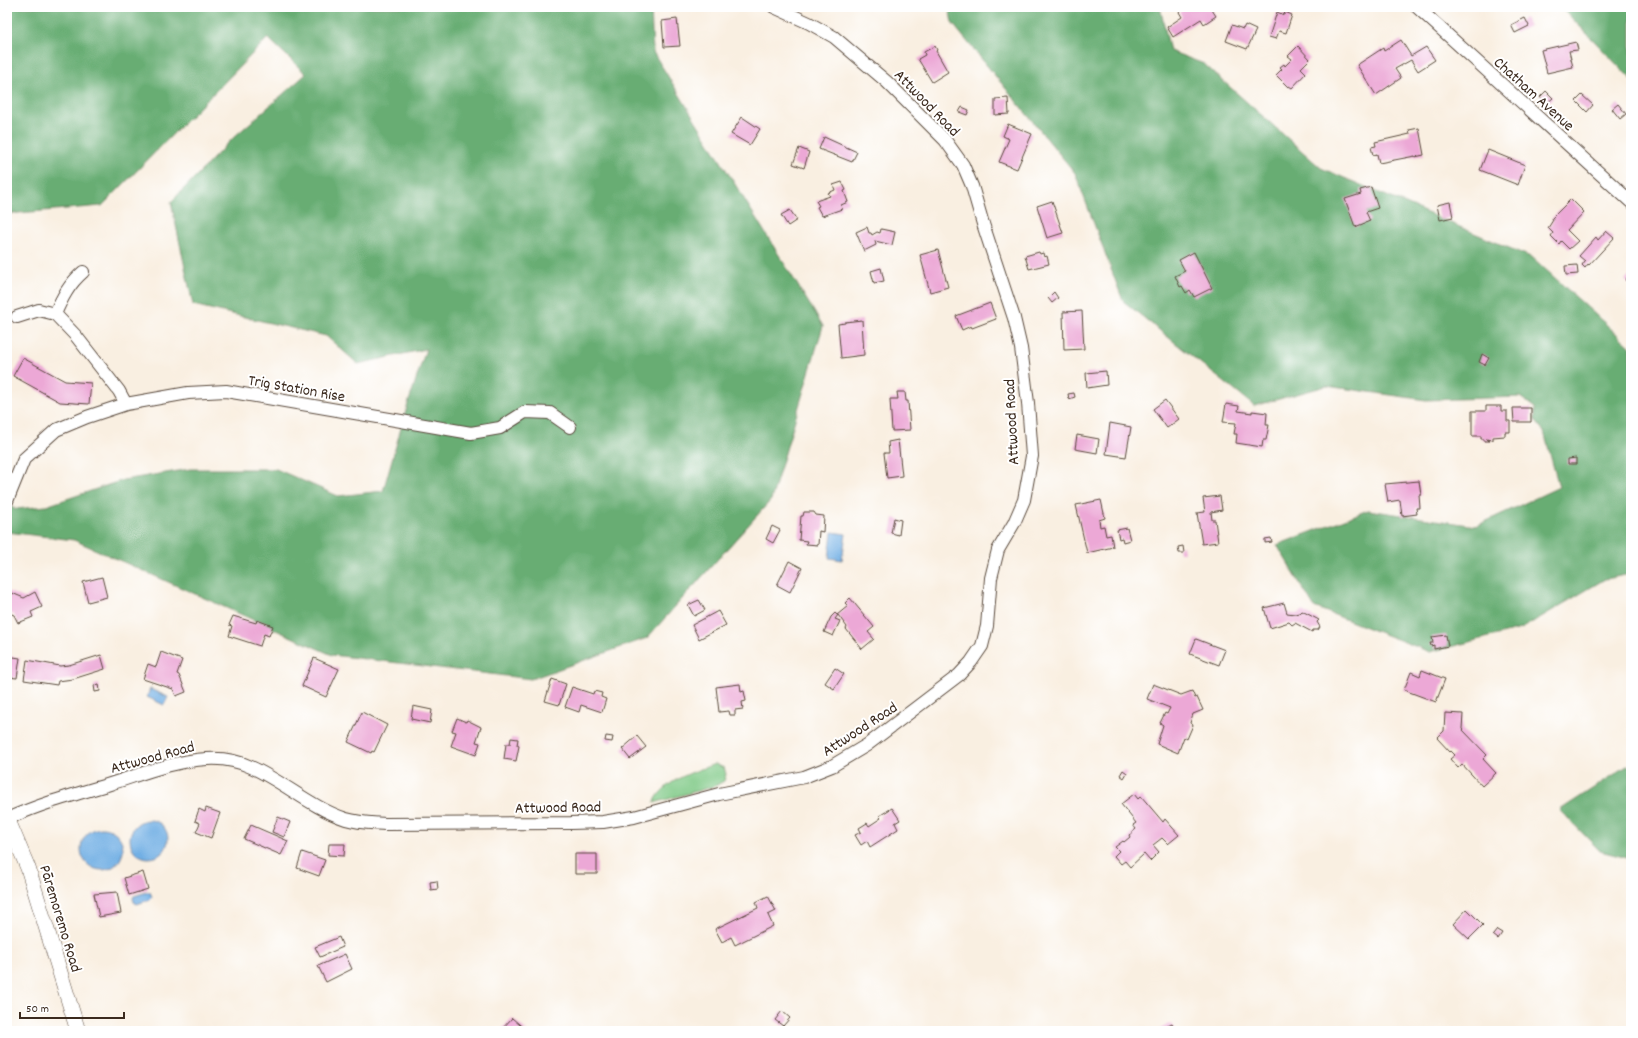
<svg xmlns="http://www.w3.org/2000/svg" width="1638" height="1038" font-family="Dekko,sans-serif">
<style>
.green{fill:#7fc986;stroke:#5d7a52}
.forest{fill:#67ad73;stroke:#516c48}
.water{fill:#71afe4;stroke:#566c81}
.building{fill:#eca8d6}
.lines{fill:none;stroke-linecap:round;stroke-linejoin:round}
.minor-casing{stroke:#58483b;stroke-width:14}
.tertiary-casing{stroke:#58483b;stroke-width:16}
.minor{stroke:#fff;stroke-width:12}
.tertiary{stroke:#fff;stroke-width:15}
.labels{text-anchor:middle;stroke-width:4;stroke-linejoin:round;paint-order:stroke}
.street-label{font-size:16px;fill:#3b2a1e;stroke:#fff}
</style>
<rect width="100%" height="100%" fill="#fff"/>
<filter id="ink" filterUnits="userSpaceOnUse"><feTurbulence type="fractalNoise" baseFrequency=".025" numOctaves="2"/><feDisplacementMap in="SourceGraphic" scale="8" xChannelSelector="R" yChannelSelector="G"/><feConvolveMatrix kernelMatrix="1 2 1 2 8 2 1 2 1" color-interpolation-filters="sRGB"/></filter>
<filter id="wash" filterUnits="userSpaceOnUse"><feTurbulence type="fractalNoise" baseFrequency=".012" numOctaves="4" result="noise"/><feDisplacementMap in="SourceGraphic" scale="16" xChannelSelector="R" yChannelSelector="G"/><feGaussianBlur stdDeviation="0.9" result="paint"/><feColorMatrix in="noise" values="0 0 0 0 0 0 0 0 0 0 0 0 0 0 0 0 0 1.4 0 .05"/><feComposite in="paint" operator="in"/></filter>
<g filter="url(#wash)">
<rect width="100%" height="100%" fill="#f9efe1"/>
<path class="green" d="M715 764 724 768 726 774 724 781 715 786 654 803C664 780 693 772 715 764Z"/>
<path class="forest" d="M7 7H651L653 52 823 326 771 500 647 638 531 679 332 655 74 540 7 532V505L16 509 46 506 123 480 190 469H276L338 496 383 491 407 407 426 349 358 364 326 336 193 305 171 202 234 137 306 74 268 38 102 206 7 214Z
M949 7H1160L1170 51 1204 64 1321 168 1533 258 1631 347V574L1605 579 1521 629 1430 652 1314 607 1277 545 1368 510 1476 526 1559 487 1544 432 1535 420V408L1520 397 1426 400 1326 386 1254 406 1123 301 1075 173 952 23Z
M1561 7H1631V79Z
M1627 766H1631V859L1600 851 1560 810Z"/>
<path class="water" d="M832 532 846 534 842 560 829 558Z
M150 689 168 697 164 705 147 697Z
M130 839a19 19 0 1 1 38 0a19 19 0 1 1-38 0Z
M81 849a21 21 0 1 1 42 0a21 21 0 1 1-42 0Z
M147 892H150L152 897 149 900 137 904 134 902 133 898 134 896Z"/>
<g id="blocks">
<path class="building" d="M1187 7 1189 10 1191 8 1190 7H1210L1216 16 1204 24 1201 19 1173 37 1167 27 1182 17 1179 12Z
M1277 12 1284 15 1285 12 1292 15 1286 33 1279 31 1276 39 1269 37Z
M1525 18 1529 26 1515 33 1511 25Z
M677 19 680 46 664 47 662 21Z
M1232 25 1243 29 1245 25 1256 30 1247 49 1226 41Z
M1401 40 1411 56 1426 47 1435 60 1418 71 1411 60 1395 69 1401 78 1376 95 1357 65 1383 48 1384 51Z
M1576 42 1578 50 1569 51 1573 67 1547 73 1541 50Z
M935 46 937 50 936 51 948 72 932 82 918 59 925 55 924 52Z
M1298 46 1310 59 1301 68 1306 73 1292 88 1289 86 1288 87 1276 75 1282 69 1280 67 1284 64 1285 66 1292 59 1288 56Z
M1546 91 1553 98 1546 104 1540 97Z
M1582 95 1593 105 1587 112 1576 101Z
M1008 98 1009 114 995 115V99Z
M1618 104 1626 114 1620 119 1612 109Z
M962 107 969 110 967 115 959 112Z
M742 117 760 129 750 145 731 134Z
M1008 124 1032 134 1017 169 999 162 1009 139 1003 136Z
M1419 128 1424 155 1415 157V156L1379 163 1377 154 1373 155 1371 147 1376 146 1375 142 1410 134 1409 130Z
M824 137 857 152 852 162 819 149Z
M799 148 809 152 804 168 793 164Z
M1488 150 1525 165 1518 185 1480 170Z
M842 182 846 190 844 191 848 202 841 205 842 209 822 216 817 207 819 206 816 201 830 196 828 193 835 190 833 185Z
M1371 187 1378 208 1366 212 1370 221 1355 227 1345 199 1361 194 1360 190Z
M1571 199 1584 212 1567 230 1578 241 1569 249 1561 241 1559 244 1551 236 1553 233 1548 228 1553 220 1552 218Z
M1052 201 1063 233 1047 238 1037 206Z
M1450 202 1453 217 1440 220 1437 205Z
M790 210 797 220 788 226 781 215Z
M867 227 869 233H871L872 235 877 232 880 233 881 229 895 232 892 245 875 241 876 245 864 251 856 232Z
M1606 231 1614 238 1589 265 1588 264 1585 268 1582 265 1585 261 1579 256 1596 237 1598 240Z
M938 250 948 287 930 292 920 255Z
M1039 252 1040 254 1043 253 1044 257 1047 256 1049 264 1029 269 1025 256Z
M1194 252 1212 288 1194 297 1190 290 1186 293 1182 286 1180 287 1175 276 1185 271 1179 260Z
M1577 265 1578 274 1566 275 1565 266Z
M881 268 884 281 874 283 871 271Z
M1631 274V286L1625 280Z
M1054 292 1058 298 1052 303 1048 298Z
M990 303 996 319 972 328 971 326 962 330 956 316Z
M1082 311 1084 349 1064 350 1063 312Z
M862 320 864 355 841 358 838 324 845 323V322Z
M1482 354 1489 358 1485 365 1479 362Z
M23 358 65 381 91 383 89 404 60 402 13 376Z
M1106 371 1107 385 1087 388 1086 373Z
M897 392H905L906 401H908L910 430 892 431 890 399H898Z
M1074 393 1075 397 1069 399 1068 394Z
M1165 400 1179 419 1167 428 1153 409Z
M1226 404 1239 406 1238 411 1252 413V411L1267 413 1266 425H1269L1266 440H1263L1262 447 1236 443 1237 434H1234L1236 423 1223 422Z
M1486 406H1501V411H1507V421H1510V432H1505V436L1493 437V440L1486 439 1490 441H1484V439H1481V436H1472V411H1486Z
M1513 408H1531V422H1514Z
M1110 423 1131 427 1126 457 1106 454Z
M1077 435 1099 439 1097 453 1075 449Z
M898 440 902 476 887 478 884 453H889L888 442Z
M1576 458V464H1568V459Z
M1419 481 1421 495H1419L1420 508H1416L1417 514 1402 516 1400 500 1388 502 1385 484Z
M1220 496 1222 510 1211 512 1212 520H1215L1218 542 1202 544 1197 513 1205 512 1203 498Z
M1101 500 1105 518 1099 520 1100 527 1104 526 1106 536 1111 535 1113 547 1087 553 1076 505Z
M804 512H814L816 515 824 516 823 532 819 531 818 545 806 544 807 541 799 540 801 516H803Z
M894 518 901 520 899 535 891 533Z
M772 526 780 530 773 543 766 539Z
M1127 528 1130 540 1123 542 1122 538 1119 539 1117 530Z
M1271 538 1272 542 1265 543V539Z
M1183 546 1184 553H1179L1178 547Z
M789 561 802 568 790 592 777 585Z
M102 577 107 597 88 602 83 582Z
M7 591 24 598 35 592 42 607 31 612 33 617 18 623 14 615 7 612Z
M850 598 874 627 868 632 874 639 862 649 846 629 847 627 838 615 835 619 840 621 833 636 824 632 831 617 835 613 837 615 848 606 845 603Z
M699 600 705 610 694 616 688 605Z
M1284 603 1287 613 1295 614 1300 613 1302 611 1319 620 1317 622 1320 627 1318 630H1313L1312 632 1295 623 1292 625 1289 622 1270 628 1264 608Z
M718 611 726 625 699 639 692 625Z
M233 616 256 623 257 620 273 626 269 636 264 634 260 646 229 636 232 626 229 625Z
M1446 635 1448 646 1434 649V645L1431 646 1430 643H1433L1432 637Z
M1196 639 1225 650 1219 665 1190 654Z
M161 652 182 660 177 674 179 675 186 692 176 696 173 689 143 679 148 664 156 667Z
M101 655 105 669 73 679 58 681 57 685 24 680 27 660 60 666 69 665Z
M7 656 20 658 17 678 7 677Z
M314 658 339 669 326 697 302 686Z
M835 668 844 674 834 689 825 683Z
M1422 670 1445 679 1436 702 1404 690 1411 672 1420 676Z
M552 679 566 684 559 705 545 701Z
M99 684 100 691 95 692 94 685Z
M740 684 741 692 744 691 746 701 742 702 743 709 735 710V715H730L729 711 719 712 716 687Z
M1153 684 1181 695 1192 691 1195 698 1197 697 1203 710 1193 714 1190 723 1193 725 1187 739 1184 737 1178 753 1157 744 1163 725 1160 723 1165 713 1167 714 1170 708 1147 699Z
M572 687 593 694 594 691 602 693 601 697 606 699 602 712 581 705 579 712 565 707Z
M413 706 432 710 430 723 411 719Z
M362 712 387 725 374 752 372 751 371 753 348 742Z
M1445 713 1463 714 1462 729 1487 755 1483 759 1496 773 1482 786 1462 764 1458 768 1450 759 1455 755 1451 751 1450 752 1437 738 1444 731Z
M457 718 466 722 467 720 481 727 476 742 480 743 476 755 451 746 456 732 452 731Z
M606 736 613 737 612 742 605 741Z
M637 736 646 747 630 759 622 749Z
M511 738 518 739 517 745 519 746 516 761 504 759 506 744H510Z
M1123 770 1127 773 1124 778 1120 775Z
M1134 794 1138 799 1141 796 1163 822 1165 819 1179 835 1168 844 1162 838 1153 845 1159 852 1150 861 1144 854 1130 867 1125 861 1121 864 1114 856 1119 851 1115 847 1123 841 1124 842 1130 837 1129 835 1136 829 1133 825 1136 823 1121 804Z
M206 808 220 813 211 838 196 832 200 823 195 821 199 809 205 812Z
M892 808 900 820 895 823 898 829 870 847 867 841 861 845 855 835 861 832 859 828 867 823 869 826 881 818 879 816Z
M278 817 290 822 284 837 272 832Z
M251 825 288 841 281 855 244 839Z
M329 844H345L344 856 328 855Z
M302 852 325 860 319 876 297 868Z
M575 854H597V874H575Z
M143 872 148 889 129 895 124 878Z
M437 881 438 889 431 890 430 882Z
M117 892 121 913 99 917 94 894Z
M768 896 776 911 768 915 773 926 735 945 731 937 722 942 715 929 758 908 756 902Z
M1467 909 1483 925 1469 939 1453 924Z
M1497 930 1502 933 1498 939 1493 935Z
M339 937 343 947 320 957 315 947Z
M345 954 352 969 326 982 318 966Z
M782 1011 790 1018 783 1026 775 1020Z
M512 1018 527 1031H505L502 1029Z
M1172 1023 1176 1031H1156Z"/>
</g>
</g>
<g filter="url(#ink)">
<use href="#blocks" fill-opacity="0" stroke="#58483b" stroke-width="1"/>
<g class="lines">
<defs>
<path id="minor" d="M1417 7 1631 202
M55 314C62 298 69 284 83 272
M17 317 39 310 55 314 76 336 119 391 126 404
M7 501 24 459 56 430 87 417 126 404 188 393 226 391 471 433 500 428 525 412 550 413 570 427
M7 819C40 804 76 794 110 784 142 774 173 761 207 759 221 758 238 761 251 767 284 782 312 808 346 819 359 823 372 823 385 824L571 823 603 822 634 817 719 794 804 777 832 766 867 745 959 675 971 662 982 646 987 626 991 578 998 550 1014 523 1024 500 1032 456 1028 403 1021 348 1014 318 983 224 972 186 963 165 945 140 887 82 834 37 809 23 774 7"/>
<path id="tertiary" d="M7 818 28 868 78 1031"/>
</defs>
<use href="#minor" class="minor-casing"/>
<use href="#tertiary" class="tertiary-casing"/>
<use href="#minor" class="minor"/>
<use href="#tertiary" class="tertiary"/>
</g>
</g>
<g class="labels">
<g class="street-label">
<text transform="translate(1535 93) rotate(42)" y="6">Chatham Avenue</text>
<text transform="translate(928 102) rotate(46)" y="6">Attwood Road</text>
<text transform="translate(297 387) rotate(10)" y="6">Trig Station Rise</text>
<text transform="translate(1010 422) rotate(-93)" y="6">Attwood Road</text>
<text transform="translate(859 728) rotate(-33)" y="6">Attwood Road</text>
<text transform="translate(152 756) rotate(-15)" y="6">Attwood Road</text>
<text transform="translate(558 806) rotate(-1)" y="6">Attwood Road</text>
<text transform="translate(62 918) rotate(73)" y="6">Pāremoremo Road</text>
</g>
</g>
<rect width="1638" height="1038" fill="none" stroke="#fff" stroke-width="24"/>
<path d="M20 1012v6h104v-6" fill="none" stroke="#3b2a1e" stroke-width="2"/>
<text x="26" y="1012" font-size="12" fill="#3b2a1e" stroke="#ffffff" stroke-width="3" paint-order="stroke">50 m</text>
</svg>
